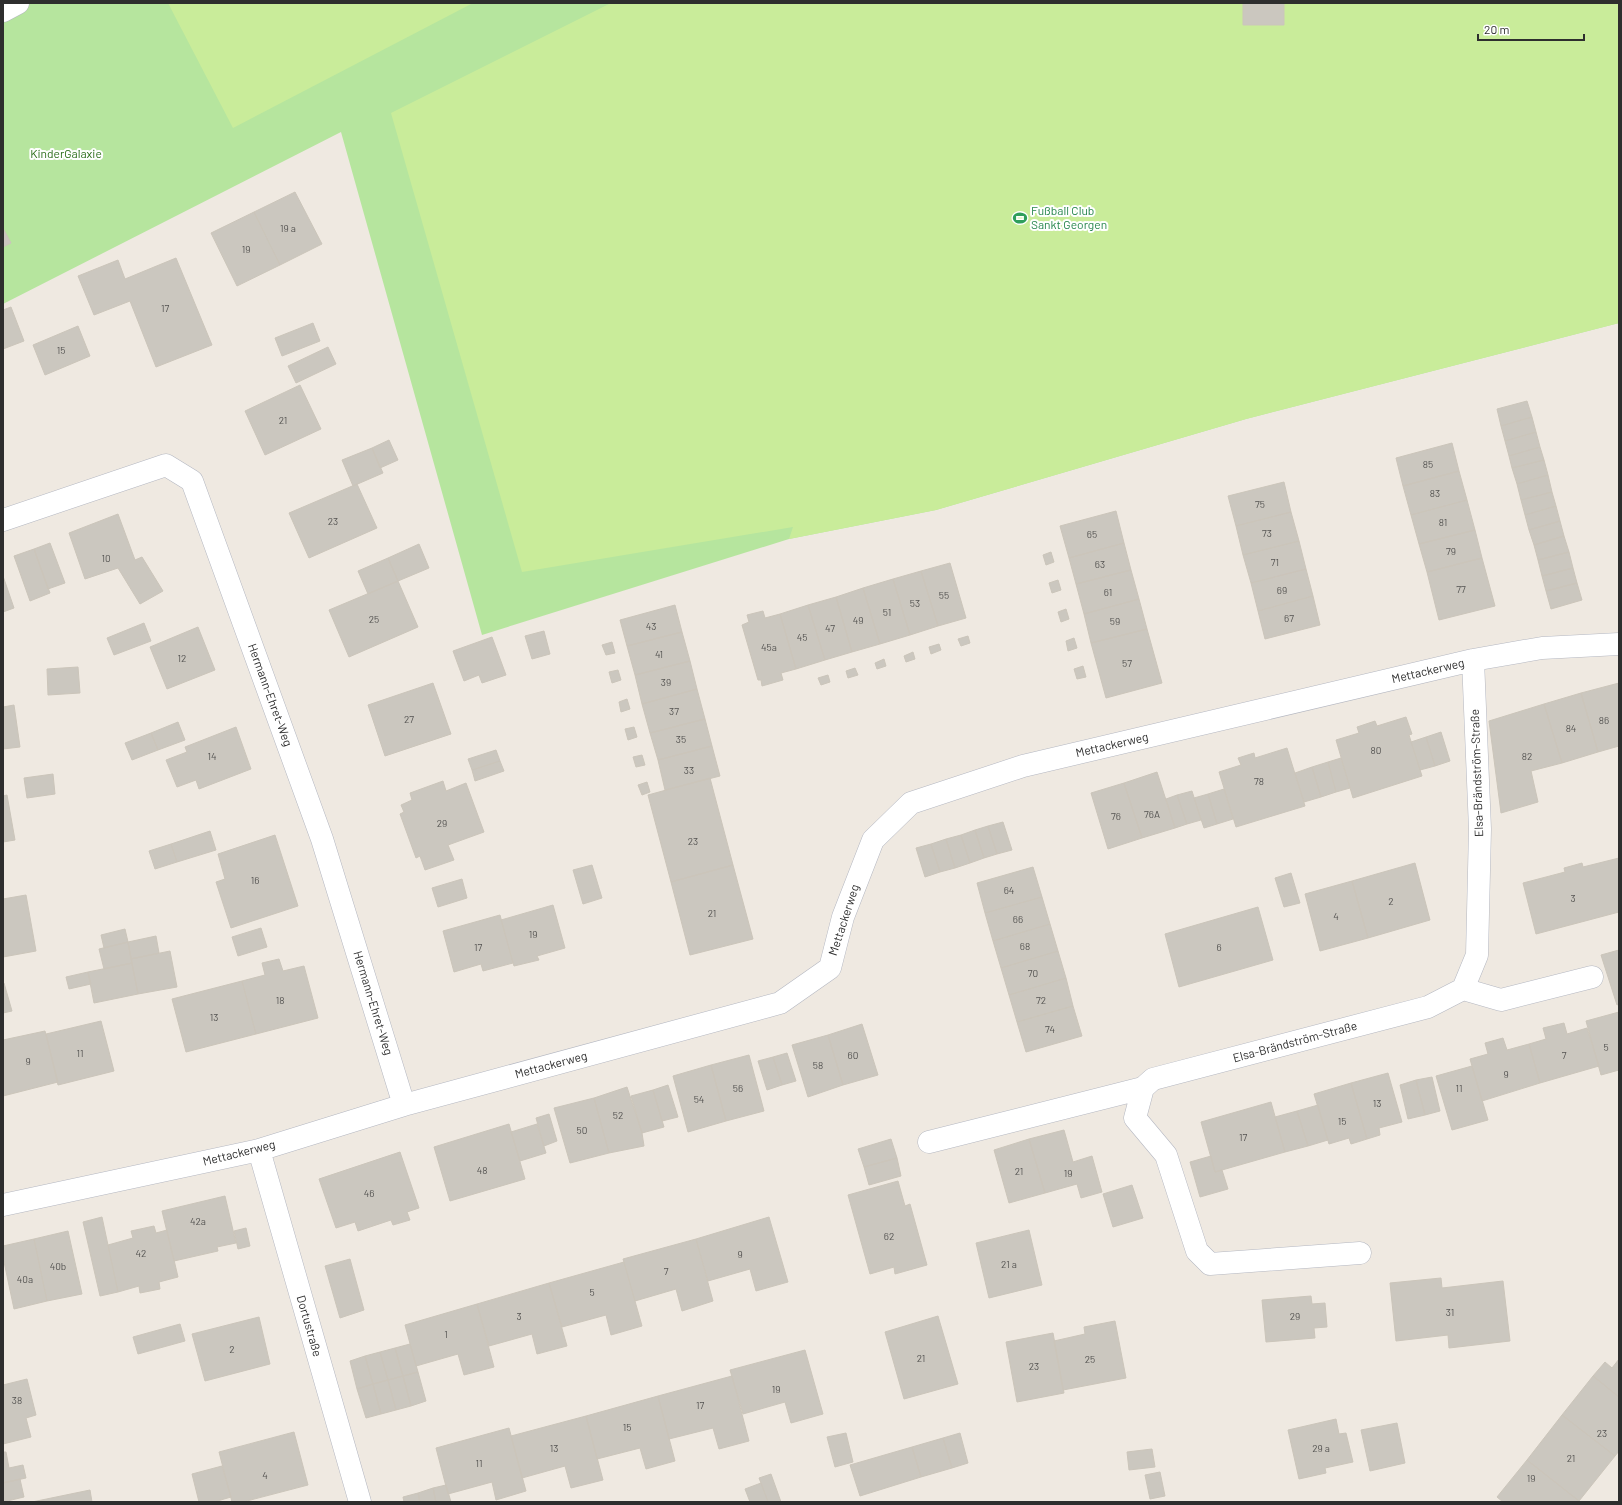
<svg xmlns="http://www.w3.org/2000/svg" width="1622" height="1505" font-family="Barlow,sans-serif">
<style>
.green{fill:#b6e59e}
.pitch{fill:#c9ec9a}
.building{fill:#cbc7bf;stroke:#cbc5ba}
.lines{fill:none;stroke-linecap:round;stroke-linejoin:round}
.minor-casing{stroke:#b4b7c1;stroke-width:23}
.minor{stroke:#fff;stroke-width:22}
.labels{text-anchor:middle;stroke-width:4;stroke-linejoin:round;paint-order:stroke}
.number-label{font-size:10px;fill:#555452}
.park-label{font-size:12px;fill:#2c6e1b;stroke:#fff}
.leisure-label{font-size:12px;fill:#27864d;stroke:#fff;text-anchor:start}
.street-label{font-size:12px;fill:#2e2e2e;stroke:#fff}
</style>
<rect width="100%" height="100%" fill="#efe9e1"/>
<path class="green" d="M3 3H1619V323L1246 419 936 510 789 539 482 635 341 132 3 304Z"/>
<path class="pitch" d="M168 3H473L233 128Z
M611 3H1619V323L1246 419 936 510 789 539 793 527 522 572 391 113Z"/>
<path class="building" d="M1243 3H1284V25H1243Z
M295 192 322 244 280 265 254 212Z
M254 212 280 265 237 286 211 233Z
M3 228 11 243 3 247Z
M176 258 212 345 156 367 130 301 94 315 78 276 118 260 125 279Z
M11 307 24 341 3 349V310Z
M313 323 320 341 282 356 275 338Z
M78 326 90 356 45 375 33 345Z
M328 347 336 364 296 383 288 366Z
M300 385 321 429 265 455 245 411Z
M1527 401 1532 417 1501 426 1497 409Z
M1532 417 1536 432 1505 441 1501 426Z
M1536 432 1540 447 1509 456 1505 441Z
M389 440 398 460 380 468 372 448Z
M1452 443 1459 471 1403 486 1396 458Z
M1540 447 1544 460 1512 468 1509 456Z
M372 448 383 473 353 486 342 460Z
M1544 460 1548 475 1517 484 1512 468Z
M1459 471 1467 500 1411 515 1403 486Z
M1548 475 1552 492 1521 500 1517 484Z
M1284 482 1291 512 1236 526 1228 496Z
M357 484 377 528 309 558 289 513Z
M1552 492 1556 506 1525 515 1521 500Z
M1467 500 1475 530 1419 544 1411 515Z
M1556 506 1560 521 1529 530 1525 515Z
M1116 511 1124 543 1069 558 1060 526Z
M1291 512 1299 541 1243 555 1236 526Z
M118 514 135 560 142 557 163 591 140 604 118 568 85 579 69 533Z
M1560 521 1564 536 1534 545 1529 530Z
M1475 530 1482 558 1427 572 1419 544Z
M1564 536 1569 552 1538 560 1534 545Z
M1299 541 1306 569 1251 583 1243 555Z
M50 543 65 583 48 589 34 549Z
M1124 543 1131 570 1076 584 1069 558Z
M419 544 429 568 398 581 388 558Z
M34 549 50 593 30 601 14 556Z
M1051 552 1054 562 1046 565 1043 555Z
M1569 552 1573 568 1542 576 1538 560Z
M388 558 398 581 368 594 358 571Z
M1482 558 1495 606 1439 620 1427 572Z
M950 563 966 618 938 626 921 571Z
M1573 568 1577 583 1546 591 1542 576Z
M1306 569 1313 596 1258 611 1251 583Z
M1131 570 1139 599 1084 614 1076 584Z
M921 571 938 626 910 635 893 579Z
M3 576 14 608 3 612Z
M893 579 910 635 880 644 863 588Z
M1058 580 1061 590 1052 593 1049 583Z
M398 581 418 627 349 657 329 610Z
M1577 583 1582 600 1551 609 1546 591Z
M863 588 880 644 852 652 836 597Z
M1313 596 1320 625 1265 639 1258 611Z
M836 597 852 652 825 660 808 605Z
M1139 599 1147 629 1091 643 1084 614Z
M675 605 682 632 627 646 620 620Z
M808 605 825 660 796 669 780 614Z
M1066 609 1069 619 1061 622 1058 612Z
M763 611 765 618 780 614 796 669 781 673 783 680 762 686 761 680H758L742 625 749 622 747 615Z
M144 623 151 641 114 655 107 638Z
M198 627 215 670 167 689 150 647Z
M1147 629 1162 683 1106 698 1091 643Z
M544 631 550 654 532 659 525 636Z
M682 632 690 661 635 675 627 646Z
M968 636 970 643 961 646 958 639Z
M492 637 506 675 482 683 479 675 464 681 453 651Z
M1074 638 1077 648 1068 651 1066 641Z
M612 642 615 653 606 655 602 645Z
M939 644 941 650 931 654 929 647Z
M913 652 915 659 906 662 904 656Z
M884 659 886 666 877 669 875 663Z
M690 661 697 689 642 704 635 675Z
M1083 666 1086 677 1077 679 1074 669Z
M78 667 80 693 48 695 47 669Z
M855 668 858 675 848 678 846 671Z
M618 670 621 680 612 683 609 672Z
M828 675 830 682 821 685 818 678Z
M433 683 451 734 385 756 368 705Z
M1619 683V746L1598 752 1581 693Z
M697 689 705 719 650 733 642 704Z
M1581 693 1598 752 1562 763 1544 704Z
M627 699 630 709 621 712 619 702Z
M1544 704 1562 763 1531 771 1538 802 1501 813 1489 721Z
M14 705 20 747 3 749V707Z
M1406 717 1412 734 1409 735 1422 776 1353 798 1336 740 1359 733 1357 727 1375 721 1377 726Z
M705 719 712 746 658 760 650 733Z
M178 722 185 740 158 750 151 733Z
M236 727 251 769 199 789 196 780 177 787 166 760 187 752 185 747Z
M634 727 637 737 628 740 625 729Z
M1441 732 1450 761 1435 766 1426 737Z
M151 733 158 750 132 760 125 743Z
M1426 737 1435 766 1420 770 1411 742Z
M712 746 720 776 665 790 658 760Z
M1287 748 1305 806 1236 827 1219 772 1241 765 1238 758 1254 753 1255 758Z
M496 750 500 761 472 770 468 759Z
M642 755 645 765 636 767 633 757Z
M1341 758 1350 788 1336 792 1328 762Z
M500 761 504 771 475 781 472 770Z
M1328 762 1336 792 1321 797 1312 767Z
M1312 767 1321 797 1304 802 1295 773Z
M1157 772 1175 828 1142 838 1124 783Z
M53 774 55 794 27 798 24 778Z
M710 778 733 865 671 882 648 795Z
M443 781 446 791 466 783 484 832 448 845 454 860 425 870 420 856 416 858 400 814 404 812 401 805 412 800 410 793Z
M647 782 650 792 642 795 638 785Z
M1124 783 1142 838 1108 849 1091 793Z
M1224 789 1233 819 1217 824 1208 794Z
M1192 791 1201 820 1187 824 1177 795Z
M1208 794 1217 824 1204 828 1194 798Z
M7 795 15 840 3 842V796Z
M1177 795 1187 824 1175 828 1166 799Z
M1003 822 1012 850 997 854 988 826Z
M988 826 997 854 984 858 975 830Z
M975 830 984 858 970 863 961 835Z
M210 831 216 850 177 862 171 844Z
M275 835 298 906 231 928 216 882 225 879 218 854Z
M961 835 970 863 955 868 946 839Z
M946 839 955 868 940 872 931 844Z
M171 844 177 862 155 869 149 851Z
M931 844 940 872 925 877 916 848Z
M1619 858V912L1536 934 1523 883 1565 872 1564 868 1582 863 1583 867Z
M1415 863 1430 920 1368 938 1352 881Z
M592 865 602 898 583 904 573 870Z
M733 865 753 939 690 955 671 882Z
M1033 867 1042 897 985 913 977 883Z
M1291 873 1300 903 1284 907 1275 878Z
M462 879 467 898 438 907 432 888Z
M1352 881 1368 938 1320 951 1305 894Z
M26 895 36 951 3 957V899Z
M1042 897 1050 924 993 941 985 913Z
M553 905 565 948 537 956 539 960 514 966 501 920Z
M1258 907 1273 960 1179 987 1165 934Z
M500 915 513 963 483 971 481 964 454 972 443 931Z
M1050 924 1058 951 1001 968 993 941Z
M261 928 267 947 238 956 232 937Z
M125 929 128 942 104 948 101 935Z
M156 936 159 953 131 959 128 942Z
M128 942 132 963 104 969 99 949Z
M1619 950V1004L1617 1005 1601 955Z
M170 951 177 987 138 994 131 959Z
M1058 951 1066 978 1009 995 1001 968Z
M279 959 283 971 304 966 318 1018 256 1034 242 981 265 975 262 963Z
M132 963 138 994 94 1003 88 972Z
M88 972 91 984 69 989 66 977Z
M1066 978 1073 1006 1017 1022 1009 995Z
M242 981 256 1034 186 1052 172 999Z
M4 983 12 1011 3 1013V984Z
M1073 1006 1082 1036 1026 1052 1017 1022Z
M1619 1012V1070L1601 1075 1586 1021Z
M101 1021 114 1071 58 1085 46 1034Z
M1564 1023 1567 1034 1587 1028 1599 1066 1540 1083 1529 1044 1546 1039 1543 1028Z
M862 1024 878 1075 843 1085 828 1035Z
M45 1031 58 1082 3 1096V1040Z
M828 1035 843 1085 808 1097 792 1045Z
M1503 1038 1507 1050 1529 1044 1540 1083 1482 1101 1470 1059 1488 1054 1485 1043Z
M787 1053 796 1081 782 1085 773 1057Z
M749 1055 764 1111 726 1121 711 1065Z
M773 1057 782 1085 767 1090 758 1061Z
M711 1065 726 1121 688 1132 673 1076Z
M1472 1066 1488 1120 1452 1130 1436 1076Z
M1388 1073 1402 1122 1379 1128 1380 1135 1367 1139 1351 1083Z
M1432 1077 1440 1111 1425 1115 1416 1080Z
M1416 1080 1425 1115 1408 1119 1400 1085Z
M1351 1083 1367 1139 1351 1144 1349 1138 1329 1144 1314 1094Z
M668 1085 678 1117 662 1121 653 1090Z
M627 1087 642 1133 644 1146 609 1153 594 1098Z
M653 1090 664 1127 642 1133 631 1096Z
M594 1098 609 1153 570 1163 554 1108Z
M1271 1102 1285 1152 1215 1172 1201 1122Z
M1318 1105 1328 1140 1308 1146 1297 1111Z
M1297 1111 1308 1146 1285 1152 1275 1117Z
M549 1114 557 1141 544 1146 536 1118Z
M509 1124 525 1179 450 1201 434 1147Z
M537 1124 546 1153 520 1161 511 1132Z
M1064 1130 1073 1162 1092 1156 1102 1192 1081 1198 1077 1184 1045 1193 1029 1139Z
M891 1139 897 1158 864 1167 858 1149Z
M1029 1139 1045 1193 1009 1203 994 1150Z
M400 1152 419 1208 407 1212 410 1220 393 1225 391 1220 358 1231 355 1222 336 1228 319 1179Z
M1211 1156 1215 1172 1222 1170 1228 1189 1200 1197 1190 1162Z
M897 1158 901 1176 869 1185 864 1167Z
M898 1181 905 1206 910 1204 927 1265 895 1274 894 1267 870 1274 848 1195Z
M1132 1185 1143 1218 1113 1227 1103 1194Z
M225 1196 236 1243 217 1247 218 1251 174 1261 162 1211Z
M102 1217 118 1292 100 1296 83 1222Z
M769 1217 788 1282 756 1291 750 1269 708 1281 696 1239Z
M154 1226 156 1233 167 1230 178 1277 159 1282 160 1289 140 1293 139 1286 118 1292 108 1245 133 1238 131 1231Z
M246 1228 250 1246 238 1249 234 1231Z
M1029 1230 1042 1285 989 1298 976 1243Z
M68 1231 82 1294 47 1301 34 1239Z
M34 1239 47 1301 14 1309 3 1257V1246Z
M696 1239 713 1301 682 1311 676 1289 635 1301 623 1259Z
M350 1259 364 1310 340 1318 325 1266Z
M624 1262 642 1326 611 1335 606 1315 562 1327 549 1283Z
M1441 1278 1442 1288 1503 1281 1510 1341 1449 1348 1448 1335 1396 1341 1390 1283Z
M549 1283 567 1346 537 1354 532 1334 489 1346 477 1304Z
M1311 1296 1312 1304 1325 1303 1327 1327 1314 1328 1315 1338 1266 1342 1262 1300Z
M477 1304 494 1367 464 1375 458 1354 416 1366 405 1325Z
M938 1316 958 1384 904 1399 885 1332Z
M259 1317 270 1364 205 1381 192 1334Z
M1115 1321 1126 1378 1063 1390 1054 1341 1085 1334 1084 1327Z
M180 1324 185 1341 138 1354 133 1337Z
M1053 1333 1064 1393 1017 1402 1006 1342Z
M410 1344 418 1372 403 1376 395 1348Z
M395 1348 403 1376 388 1380 380 1352Z
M805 1350 823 1414 791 1423 785 1402 743 1414 730 1370Z
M380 1352 388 1380 373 1384 365 1356Z
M365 1356 373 1384 357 1389 350 1361Z
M1619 1359V1397L1593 1376 1605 1362 1612 1368Z
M418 1372 426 1401 411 1406 403 1376Z
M403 1376 411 1406 396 1410 388 1380Z
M732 1376 749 1441 719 1449 713 1428 669 1439 658 1396Z
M1593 1376 1619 1397V1451L1615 1456 1562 1415Z
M27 1379 36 1415 26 1418 31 1437 3 1444V1385Z
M388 1380 396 1410 381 1414 373 1384Z
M373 1384 381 1414 366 1418 357 1389Z
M658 1396 675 1461 646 1469 640 1448 597 1459 586 1416Z
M1562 1415 1615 1456 1579 1501 1527 1460Z
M586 1416 603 1480 571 1488 565 1466 522 1478 511 1436Z
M1336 1419 1339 1434 1346 1433 1353 1462 1325 1468 1326 1473 1299 1479 1288 1430Z
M1397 1423 1405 1463 1370 1471 1361 1430Z
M509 1428 526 1491 496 1500 492 1482 448 1494 436 1448Z
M294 1432 308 1485 243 1502H232L219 1452Z
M846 1433 853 1462 835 1467 827 1437Z
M960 1433 968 1463 952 1468 943 1438Z
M943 1438 952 1468 921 1477 912 1447Z
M912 1447 921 1477 860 1496 850 1465Z
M1152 1449 1155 1467 1129 1470 1127 1452Z
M3 1452H6L9 1468 23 1465 26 1478 3 1483Z
M1527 1460 1579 1501V1502H1503L1497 1497Z
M222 1466 231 1497 214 1502H199L192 1474Z
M1160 1472 1165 1496 1150 1499 1145 1475Z
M771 1474 781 1502H768L761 1483 759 1478Z
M20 1479 24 1497 3 1502V1483Z
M761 1483 768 1502H750L745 1489Z
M446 1485 451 1502H436L433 1488Z
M433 1488 436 1502H420L418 1493Z
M90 1490 92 1502H32Z
M418 1493 420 1502H404L403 1497Z"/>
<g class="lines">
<defs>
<path id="minor" d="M3 11 18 3
M3 520 166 465 192 481 322 839 404 1105
M1463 989 1501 1000 1592 977
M929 1142 1143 1088
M259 1150 360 1502
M3 1205 259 1150 404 1105 780 1003 830 968 843 917 873 840 911 803 1023 766 1473 660 1542 648 1619 644
M1360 1253 1210 1264 1197 1251 1166 1155 1135 1118 1143 1088 1153 1079 1428 1007 1463 989 1477 955 1480 829 1473 660"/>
</defs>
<use href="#minor" class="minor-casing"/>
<use href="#minor" class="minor"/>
</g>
<defs>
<symbol id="stadium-bare" viewBox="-9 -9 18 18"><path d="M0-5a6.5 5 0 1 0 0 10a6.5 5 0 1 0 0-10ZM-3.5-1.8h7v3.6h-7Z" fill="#2e9e5b" stroke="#fff" stroke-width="2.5" paint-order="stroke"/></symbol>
</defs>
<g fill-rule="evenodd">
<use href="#stadium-bare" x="1010" y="208" width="20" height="20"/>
</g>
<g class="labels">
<g class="number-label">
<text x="288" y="232">19 a</text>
<text x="246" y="253">19</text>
<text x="165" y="312">17</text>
<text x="61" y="354">15</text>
<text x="283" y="424">21</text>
<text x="1428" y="468">85</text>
<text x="1435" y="497">83</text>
<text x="1260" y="508">75</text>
<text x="333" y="525">23</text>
<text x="1443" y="526">81</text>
<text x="1267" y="537">73</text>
<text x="1092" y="538">65</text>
<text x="1451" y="555">79</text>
<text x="106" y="562">10</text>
<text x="1275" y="566">71</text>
<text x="1100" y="568">63</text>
<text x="1461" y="593">77</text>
<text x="1282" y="594">69</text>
<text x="1108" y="596">61</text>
<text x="944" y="599">55</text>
<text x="915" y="607">53</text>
<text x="887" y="616">51</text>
<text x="1289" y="622">67</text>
<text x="374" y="623">25</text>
<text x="858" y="624">49</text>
<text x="1115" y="625">59</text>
<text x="651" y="630">43</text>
<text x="830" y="632">47</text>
<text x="802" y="641">45</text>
<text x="769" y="651">45a</text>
<text x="659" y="658">41</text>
<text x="182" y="662">12</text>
<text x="1127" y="667">57</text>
<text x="666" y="686">39</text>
<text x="674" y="715">37</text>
<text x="409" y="723">27</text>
<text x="1604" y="724">86</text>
<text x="1571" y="732">84</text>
<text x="681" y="743">35</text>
<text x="1376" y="754">80</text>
<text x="212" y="760">14</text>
<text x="1527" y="760">82</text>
<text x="689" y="774">33</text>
<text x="1259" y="785">78</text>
<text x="1152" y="818">76A</text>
<text x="1116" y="820">76</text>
<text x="442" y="827">29</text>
<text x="693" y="845">23</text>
<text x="255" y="884">16</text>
<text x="1009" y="894">64</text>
<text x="1573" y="902">3</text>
<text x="1391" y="905">2</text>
<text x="712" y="917">21</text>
<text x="1336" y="920">4</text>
<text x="1018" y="923">66</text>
<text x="533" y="938">19</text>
<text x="1025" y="950">68</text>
<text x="478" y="951">17</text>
<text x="1219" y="951">6</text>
<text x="1033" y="977">70</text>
<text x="280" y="1004">18</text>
<text x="1041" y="1004">72</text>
<text x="214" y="1021">13</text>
<text x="1050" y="1033">74</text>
<text x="1606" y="1051">5</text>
<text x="80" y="1057">11</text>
<text x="853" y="1059">60</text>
<text x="1564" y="1059">7</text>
<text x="28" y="1065">9</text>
<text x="818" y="1069">58</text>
<text x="1506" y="1078">9</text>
<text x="738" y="1092">56</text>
<text x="1459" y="1092">11</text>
<text x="699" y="1103">54</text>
<text x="1377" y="1107">13</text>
<text x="618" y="1119">52</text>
<text x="1342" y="1125">15</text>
<text x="582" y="1134">50</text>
<text x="1243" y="1141">17</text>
<text x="482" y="1174">48</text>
<text x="1019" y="1175">21</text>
<text x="1068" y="1177">19</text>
<text x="369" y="1197">46</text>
<text x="198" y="1225">42a</text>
<text x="889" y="1240">62</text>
<text x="141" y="1257">42</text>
<text x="740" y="1258">9</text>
<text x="1009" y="1268">21 a</text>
<text x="58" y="1270">40b</text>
<text x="666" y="1275">7</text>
<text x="25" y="1283">40a</text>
<text x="592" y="1296">5</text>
<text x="1450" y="1316">31</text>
<text x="519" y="1320">3</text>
<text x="1295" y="1320">29</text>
<text x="446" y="1338">1</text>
<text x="232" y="1353">2</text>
<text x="921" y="1362">21</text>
<text x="1090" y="1363">25</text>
<text x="1034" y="1370">23</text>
<text x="776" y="1393">19</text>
<text x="17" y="1404">38</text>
<text x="700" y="1409">17</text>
<text x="627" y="1431">15</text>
<text x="1602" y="1437">23</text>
<text x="554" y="1452">13</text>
<text x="1321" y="1452">29 a</text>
<text x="1571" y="1462">21</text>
<text x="479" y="1467">11</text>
<text x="265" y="1479">4</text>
<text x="1531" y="1482">19</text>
</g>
<g class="park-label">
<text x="66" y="158">KinderGalaxie</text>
</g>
<g class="leisure-label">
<text x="1031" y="215">Fußball Club<tspan x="1031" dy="14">Sankt Georgen</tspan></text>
</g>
<g class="street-label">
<text transform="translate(1428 671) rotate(-13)" y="4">Mettackerweg</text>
<text transform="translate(270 695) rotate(70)" y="4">Hermann-Ehret-Weg</text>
<text transform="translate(1112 745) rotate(-13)" y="4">Mettackerweg</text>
<text transform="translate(1477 773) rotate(-92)" y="4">Elsa-Brändström-Straße</text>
<text transform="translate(844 920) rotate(-72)" y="4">Mettackerweg</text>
<text transform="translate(373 1003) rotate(73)" y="4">Hermann-Ehret-Weg</text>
<text transform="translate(1295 1042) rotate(-15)" y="4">Elsa-Brändström-Straße</text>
<text transform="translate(551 1065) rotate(-15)" y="4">Mettackerweg</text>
<text transform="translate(239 1153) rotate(-14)" y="4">Mettackerweg</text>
<text transform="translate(309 1326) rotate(74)" y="4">Dortustraße</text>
</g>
</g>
<rect width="1622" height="1505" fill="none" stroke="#2e2e2e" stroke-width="8"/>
<path d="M1478 34v6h106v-6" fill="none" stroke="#2e2e2e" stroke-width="2"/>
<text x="1484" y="34" font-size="12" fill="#2e2e2e" stroke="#ffffff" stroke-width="3" paint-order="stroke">20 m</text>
</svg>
